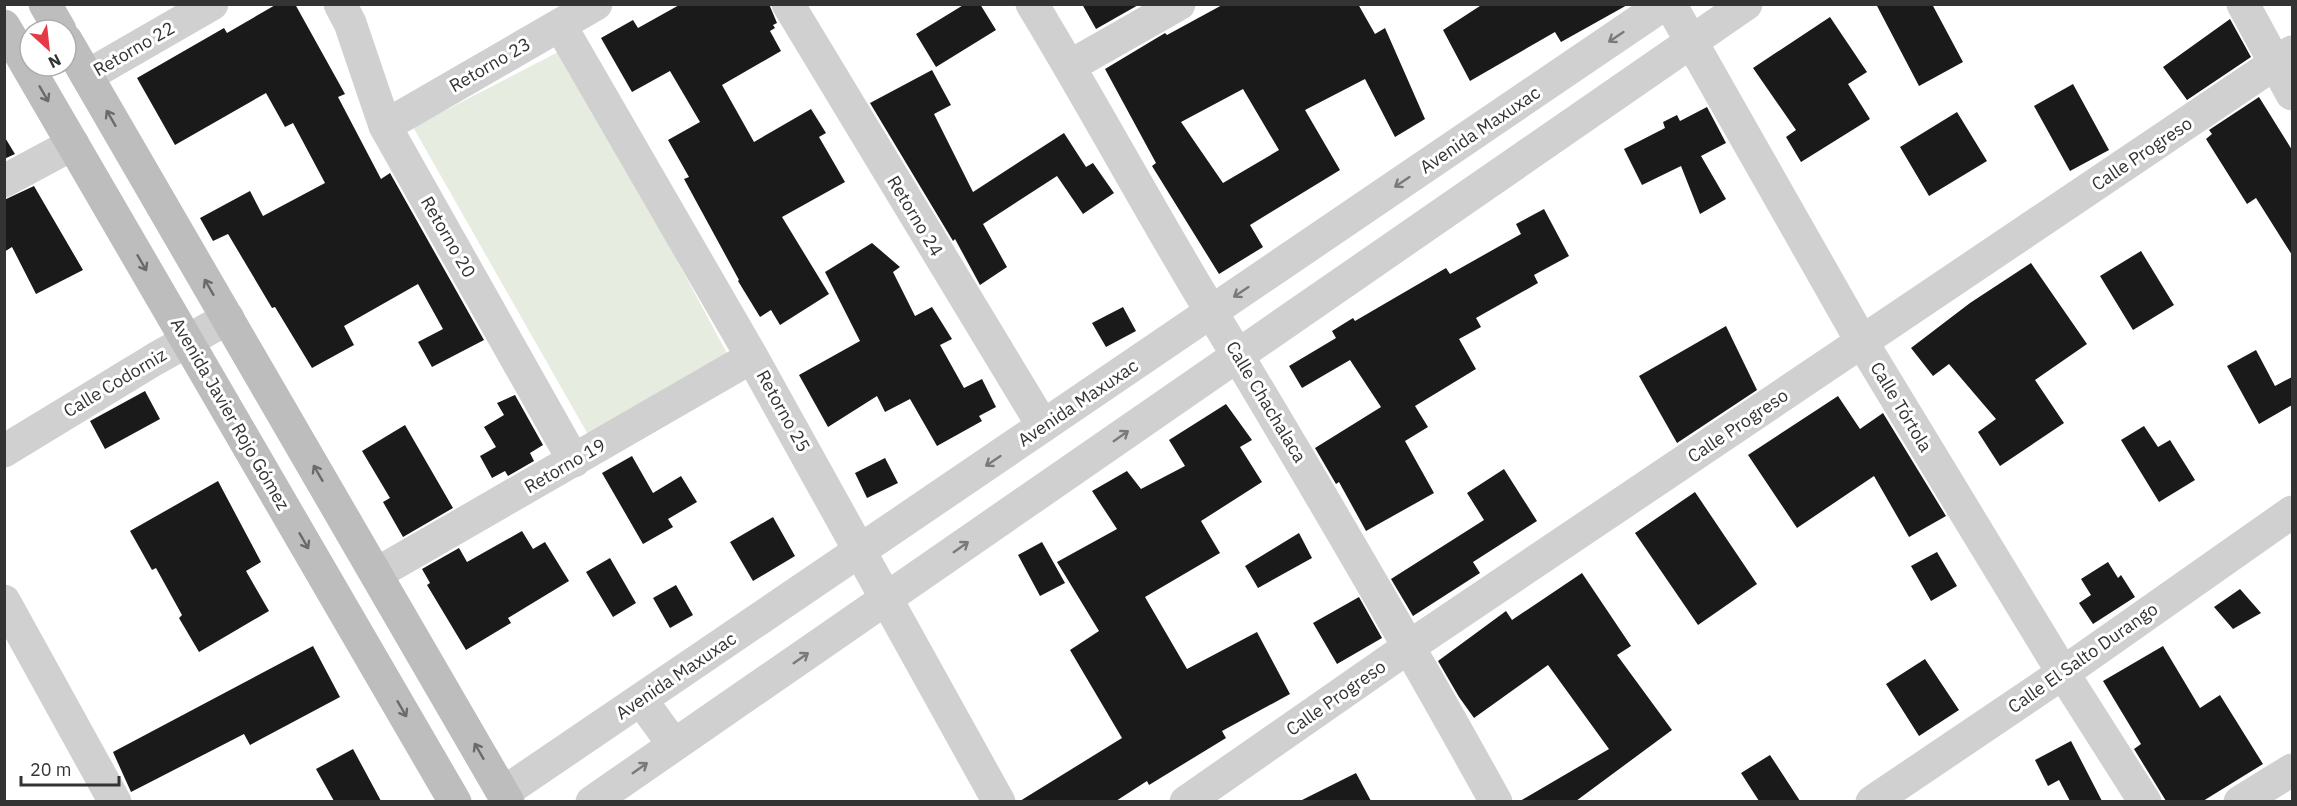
<svg xmlns="http://www.w3.org/2000/svg" width="2297" height="806" font-family="'IBM Plex Sans',sans-serif">
<style>
.green{fill:#e6ecdf}
.building{fill:#1a1a1a;fill-rule:evenodd}
.lines{fill:none;stroke-linecap:round;stroke-linejoin:round}
.minor{stroke:#d0d0d0;stroke-width:33}
.tertiary{stroke:#d0d0d0;stroke-width:33}
.secondary{stroke:#bdbdbd;stroke-width:33}
.oneway{stroke:#7a7a7a}
.oneway2{stroke:#6a6a6a}
.labels{text-anchor:middle;stroke-width:6;stroke-linejoin:round;paint-order:stroke}
.street-label{font-size:18px;fill:#333;stroke:#fff}
</style>
<rect width="100%" height="100%" fill="#fff"/>
<path class="green" d="M564 49 730 359 590 438 413 127Z"/>
<path class="building" d="M277 4H295L345 94 338 97 381 179 390 173 484 340 432 367 418 342 443 329 418 284 344 326 354 345 312 368 275 307 272 308 228 234 213 241 200 218 250 191 263 216 325 183 293 123 285 127 266 93 175 145 137 78 224 28 227 33Z
M681 4H769L777 23 773 25 775 28 770 31 781 51 722 85 754 142 811 109 826 133 819 137 845 182 782 217 829 294 780 325 771 310 760 317 738 281 739 280 684 179 689 177 668 140 700 122 670 71 632 92 601 38 633 20 638 28Z
M965 4H980L996 30 936 67 916 34Z
M1082 4H1140L1096 29Z
M1224 4H1358L1375 34 1385 28 1425 119 1395 137 1365 79 1305 110 1340 170 1250 225 1263 247 1219 274 1152 166 1156 163 1105 69 1165 33 1167 35ZM1243 89 1279 150 1223 183 1181 122Z
M1483 4H1629L1561 42 1555 32 1470 81 1443 30Z
M1876 4H1932L1963 62 1919 86Z
M1830 17 1867 72 1848 84 1870 119 1801 162 1786 137 1796 130 1753 68Z
M2230 19 2251 57 2187 100 2163 67Z
M932 70 951 105 934 114 973 192 1064 133 1086 167 1093 163 1114 193 1083 214 1057 176 983 224 1007 267 980 285 955 239 953 241 870 103Z
M2073 84 2109 150 2070 171 2034 106Z
M2259 97 2292 150V255L2256 198 2247 204 2206 139 2212 134 2209 130Z
M1707 107 1726 143 1701 156 1726 199 1700 214 1681 166 1642 185 1624 149 1665 128 1663 122 1677 115 1680 121Z
M1957 112 1987 161 1929 196 1900 147Z
M4 136 15 154 4 159Z
M34 186 83 270 36 294 12 247 4 252V200Z
M1544 209 1569 256 1534 275 1538 283 1476 318 1481 327 1459 339 1476 369 1415 406 1428 427 1405 441 1434 493 1366 531 1339 482 1336 484 1315 448 1381 407 1350 360 1302 388 1289 366 1336 338 1332 331 1353 318 1355 321 1446 268 1450 274 1521 234 1516 224Z
M872 243 900 267 893 272 915 316 932 307 952 339 940 345 964 388 982 379 996 407 979 416 982 421 937 446 910 399 885 412 877 396 828 427 799 375 860 341 825 272Z
M2141 251 2174 305 2133 330 2100 276Z
M2031 263 2087 344 2035 380 2064 423 2000 466 1978 432 1996 419 1949 364 1933 376 1911 348 1970 303Z
M1123 307 1136 331 1106 347 1092 323Z
M1726 326 1757 390 1677 443 1639 376Z
M2256 350 2275 386 2292 377V405L2259 424 2227 366Z
M145 391 160 419 105 449 90 421Z
M515 395 543 445 530 453 534 461 508 476 505 471 492 478 480 456 496 447 484 427 504 415 497 403Z
M1838 396 1860 429 1883 413 1946 516 1909 537 1874 476 1797 528 1748 455Z
M1226 404 1252 440 1240 447 1262 482 1201 521 1220 553 1145 597 1187 669 1257 632 1290 694 1222 731 1226 738 1149 785 1147 781 1116 801H1020L1122 738 1070 650 1099 631 1057 562 1117 529 1092 491 1127 471 1141 489 1185 466 1169 440Z
M405 425 453 508 403 537 383 502 390 498 362 451Z
M2144 426 2158 447 2170 440 2195 480 2159 502 2121 440Z
M632 456 653 493 681 476 697 502 668 519 673 527 643 544 602 473Z
M885 458 898 483 867 498 855 473Z
M1504 469 1537 521 1473 562 1480 573 1413 616 1391 579 1484 520 1467 493Z
M218 481 261 562 246 571 269 611 199 652 179 618 182 615 156 568 152 570 130 531Z
M1695 492 1757 584 1698 625 1635 533Z
M773 517 795 556 753 581 730 542Z
M522 531 533 549 545 542 569 581 508 618 511 623 466 650 427 585 430 583 422 569 459 548 467 562Z
M1299 533 1312 558 1258 588 1245 566Z
M1042 542 1065 583 1040 596 1018 555Z
M1937 552 1957 586 1931 601 1911 566Z
M610 558 636 603 613 617 586 572Z
M2108 562 2118 578 2121 575 2135 597 2093 624 2079 603 2091 595 2081 579Z
M1582 573 1631 646 1617 655 1672 730 1576 801H1520L1609 749 1548 665 1474 718 1459 697 1438 661 1506 611 1512 620Z
M676 585 693 615 670 628 653 598Z
M2240 589 2261 613 2233 629 2214 607Z
M1359 597 1382 638 1337 664 1313 623Z
M313 646 340 697 250 745 244 734 131 792 113 752Z
M2163 646 2200 708 2220 695 2263 764 2203 801H2166L2134 749 2141 744 2103 681Z
M1925 659 1959 710 1919 736 1886 684Z
M2071 741 2102 801H2070L2059 780 2048 786 2035 760Z
M353 749 381 801H334L316 769Z
M1770 755 1800 801H1759L1741 773Z
M1356 773 1371 801H1300Z"/>
<g class="lines">
<path class="minor" d="M340 4 350 23 385 126 574 461
M788 4 1043 426
M1032 4C1094 106 1150 211 1212 313 1309 474 1405 637 1496 802
M1670 4 1862 342 2063 673 2145 802
M2243 4 2292 94
M560 25 752 357 999 802
M1070 66 1179 4
M87 76 212 4
M385 126 596 4
M4 181 73 144
M4 451 155 359 228 318
M376 574 752 357
M4 601 115 802
M1186 802 1410 646 2292 52
M1872 802 2063 673 2292 512
M2240 802 2292 770"/>
<path class="tertiary" d="M641 700 674 745
M503 793 1664 4
M592 802 1746 4"/>
<path class="secondary" d="M45 4 60 30
M4 26 455 802
M66 40 508 802"/>
</g>
<defs><path id="oneway-shaft" d="M-6 0H5M1.5-3L5.5 0L1.5 3" fill="none" stroke-width="1.6" stroke-linecap="round" stroke-linejoin="round" transform="scale(1.5)"/></defs>
<g class="oneway">
<use href="#oneway-shaft" transform="translate(1616 37) rotate(146)"/>
<use href="#oneway-shaft" transform="translate(1402 182) rotate(146)"/>
<use href="#oneway-shaft" transform="translate(1241 292) rotate(146)"/>
<use href="#oneway-shaft" transform="translate(1121 436) rotate(-35)"/>
<use href="#oneway-shaft" transform="translate(993 461) rotate(146)"/>
<use href="#oneway-shaft" transform="translate(961 547) rotate(-35)"/>
<use href="#oneway-shaft" transform="translate(801 658) rotate(-35)"/>
<use href="#oneway-shaft" transform="translate(640 768) rotate(-35)"/>
</g>
<g class="oneway2">
<use href="#oneway-shaft" transform="translate(44 94) rotate(60)"/>
<use href="#oneway-shaft" transform="translate(111 118) rotate(-120)"/>
<use href="#oneway-shaft" transform="translate(142 263) rotate(60)"/>
<use href="#oneway-shaft" transform="translate(209 287) rotate(-120)"/>
<use href="#oneway-shaft" transform="translate(318 473) rotate(-120)"/>
<use href="#oneway-shaft" transform="translate(304 541) rotate(60)"/>
<use href="#oneway-shaft" transform="translate(402 709) rotate(60)"/>
<use href="#oneway-shaft" transform="translate(479 751) rotate(-120)"/>
</g>
<g class="labels">
<g class="street-label">
<text transform="translate(134 49) rotate(-30)" y="6">Retorno 22</text>
<text transform="translate(490 65) rotate(-30)" y="6">Retorno 23</text>
<text transform="translate(1480 130) rotate(-34)" y="6">Avenida Maxuxac</text>
<text transform="translate(2142 154) rotate(-34)" y="6">Calle Progreso</text>
<text transform="translate(915 216) rotate(59)" y="6">Retorno 24</text>
<text transform="translate(448 237) rotate(60)" y="6">Retorno 20</text>
<text transform="translate(115 383) rotate(-31)" y="6">Calle Codorniz</text>
<text transform="translate(1266 402) rotate(59)" y="6">Calle Chachalaca</text>
<text transform="translate(1078 403) rotate(-34)" y="6">Avenida Maxuxac</text>
<text transform="translate(1901 407) rotate(59)" y="6">Calle Tórtola</text>
<text transform="translate(783 411) rotate(61)" y="6">Retorno 25</text>
<text transform="translate(230 414) rotate(60)" y="6">Avenida Javier Rojo Gómez</text>
<text transform="translate(1738 426) rotate(-34)" y="6">Calle Progreso</text>
<text transform="translate(565 466) rotate(-30)" y="6">Retorno 19</text>
<text transform="translate(2083 658) rotate(-35)" y="6">Calle El Salto Durango</text>
<text transform="translate(676 676) rotate(-34)" y="6">Avenida Maxuxac</text>
<text transform="translate(1336 698) rotate(-35)" y="6">Calle Progreso</text>
</g>
</g>
<rect width="2297" height="806" fill="none" stroke="#333333" stroke-width="12"/>
<g transform="translate(48 48) rotate(153)"><circle r="28" fill="#ffffff" stroke="#adadad" stroke-width="1.5"/>
<path d="M0-4.5L10 22L0 15L-10 22Z" fill="#e63946"/>
<text y="-9" font-size="16" font-weight="bold" text-anchor="middle" fill="#333333">N</text>
</g>
<path d="M21 776v9h98v-9" fill="none" stroke="#333333" stroke-width="3"/>
<text x="30" y="776" font-size="18" fill="#333333" stroke="#ffffff" stroke-width="4.5" paint-order="stroke">20 m</text>
</svg>
